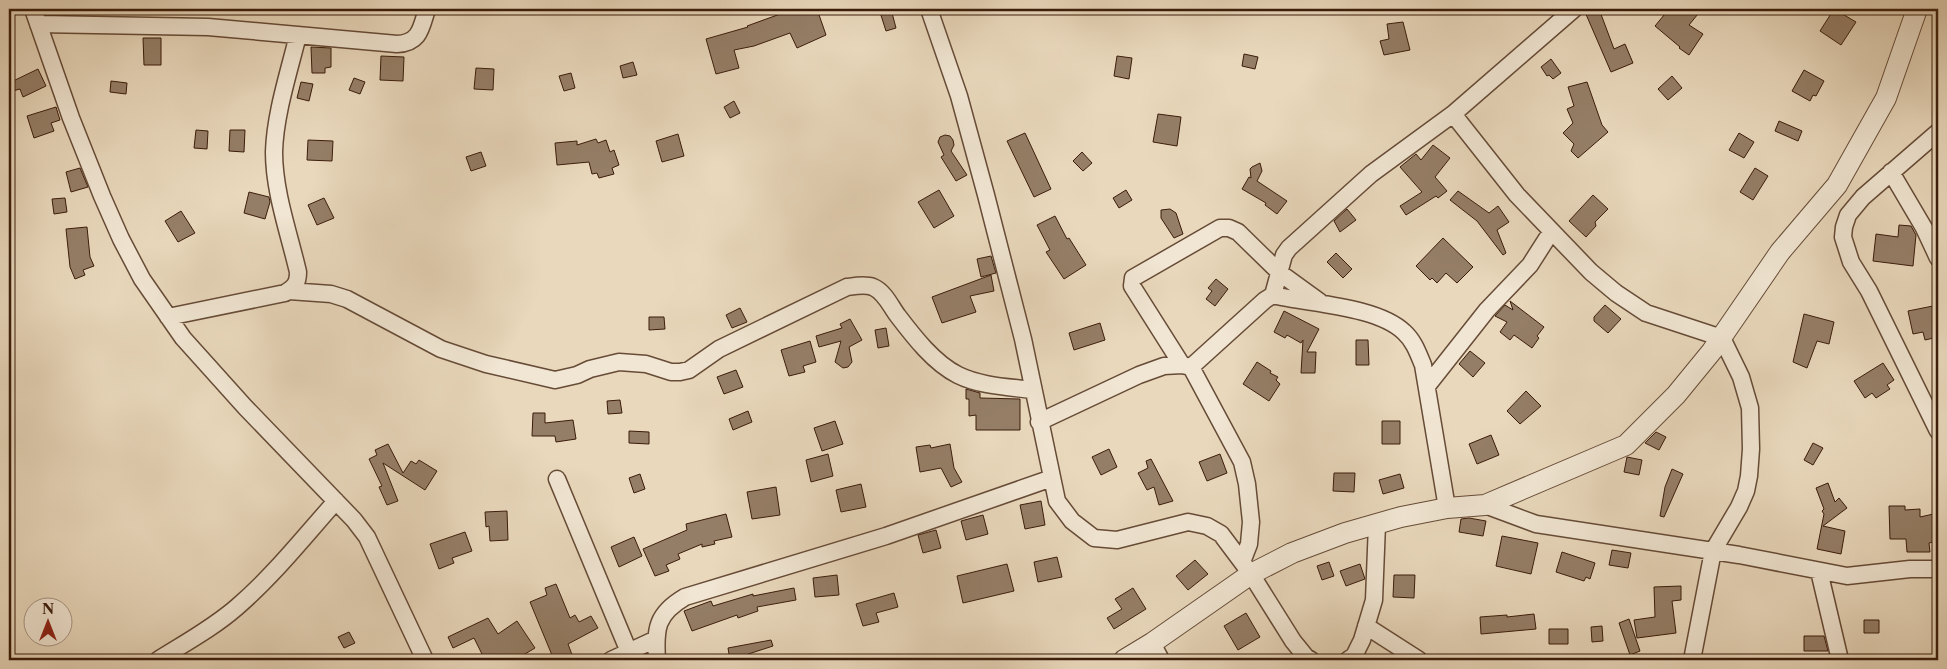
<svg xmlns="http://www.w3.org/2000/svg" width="1947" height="669" font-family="'Libre Caslon Text',serif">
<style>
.building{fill:#957e67;stroke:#3b1c0b}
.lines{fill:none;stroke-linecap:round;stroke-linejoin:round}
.minor-casing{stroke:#664b37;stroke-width:19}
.tertiary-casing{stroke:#664b37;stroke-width:22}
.minor{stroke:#f1e6d3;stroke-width:16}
.tertiary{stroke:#f1e6d3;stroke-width:20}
</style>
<rect width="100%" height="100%" fill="#e9d8bc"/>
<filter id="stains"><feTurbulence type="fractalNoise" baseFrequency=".004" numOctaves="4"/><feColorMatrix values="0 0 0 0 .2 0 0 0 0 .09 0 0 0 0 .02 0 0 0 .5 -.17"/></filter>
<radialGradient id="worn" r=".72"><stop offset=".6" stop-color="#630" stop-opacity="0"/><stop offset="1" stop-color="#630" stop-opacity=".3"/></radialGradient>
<path class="building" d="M794 9H817L826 35 797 48 790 33 754 46 734 50 739 68 716 74 706 39 748 27 747 26Z
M879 9H891L896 28 886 31Z
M1595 9H1599L1614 49 1625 44 1633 63 1611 72 1585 12Z
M1669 9H1702L1689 25 1703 34 1689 55 1679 48 1680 47 1655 26Z
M1834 9 1856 22 1841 45 1820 31Z
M1403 22 1410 50 1384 55 1380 41 1389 39 1387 24Z
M143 38H161V65H144Z
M311 47 331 48V67L325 68V73H312Z
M1244 54 1258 57 1255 69 1242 66Z
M381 56 404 57 403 81 380 80Z
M1117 56 1132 58 1129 79 1114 76Z
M1551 59 1561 73 1553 79 1549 75 1547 76 1541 67Z
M633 62 637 75 623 78 620 66Z
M476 68 494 69 493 90 474 89Z
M38 69 46 86 23 97 20 89 9 92V83Z
M1804 70 1824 81 1816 96 1813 95 1810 101 1792 91Z
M571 73 575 88 564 91 559 76Z
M1672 76 1682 88 1668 100 1658 89Z
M354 78 365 82 360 94 349 90Z
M111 81 127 83 126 94 110 92Z
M301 82 313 84 309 101 297 98Z
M1587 82 1602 125 1608 132 1578 158 1571 151 1574 144 1563 133 1573 123 1567 109 1574 106 1568 87Z
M734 101 740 113 730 118 724 107Z
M56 107 60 120 51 123 54 131 34 138 27 116Z
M1158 114 1181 117 1177 146 1153 142Z
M1779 121 1802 131 1798 141 1775 131Z
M196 130 208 131 207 149 194 148Z
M230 130H245L244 152 229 151Z
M1025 133 1051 189 1034 197 1007 141Z
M1739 133 1754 142 1744 158 1729 150Z
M678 134 684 156 662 162 656 141Z
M945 135 950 136 953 140 954 145 951 151 967 175 956 181 941 157 944 155 938 142 940 137Z
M596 139 598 143 606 140 610 152 614 150 619 165 612 168 614 174 599 178 597 173 592 174 589 162 557 165 555 143 577 141V145Z
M308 140 333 141 332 161 307 160Z
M1433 145 1450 158 1435 177 1447 191 1438 198 1436 196 1406 215 1400 206 1422 192 1400 167 1416 154 1421 160Z
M481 152 486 166 471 171 466 157Z
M1082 152 1092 163 1083 171 1073 161Z
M1260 163 1262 171 1257 181 1287 201 1277 214 1265 205 1266 203 1242 189 1249 177 1251 178 1250 169 1252 167Z
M80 168 88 187 71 192 66 172Z
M1755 168 1768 176 1753 200 1740 192Z
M939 190 954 216 934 228 918 202Z
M1126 190 1132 200 1119 208 1113 198Z
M1458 191 1489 213 1498 206 1509 222 1497 230 1506 253 1503 255 1477 221 1450 200Z
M249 192 269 197 270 202 265 219 244 213Z
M1593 195 1608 209 1595 222 1596 226 1586 237 1569 221Z
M65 198 67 212 54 214 52 199Z
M324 198 334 218 317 225 308 205Z
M1170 209 1176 213 1183 234 1174 238 1161 218V210Z
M1347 209 1356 220 1340 232 1334 221Z
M181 211 195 233 178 242 165 221Z
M1055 216 1067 239 1069 238 1086 265 1064 279 1046 252 1050 250 1037 225Z
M1899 225 1911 226 1916 235 1913 266 1873 261 1876 234 1898 237Z
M87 227 90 257 94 266 83 270 85 275 75 279 70 267 66 229Z
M1443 238 1473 267 1457 283 1446 273 1437 283 1432 278 1430 280 1416 266Z
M1336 253 1352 269 1343 278 1327 262Z
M991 256 996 273 981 277 977 259Z
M991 275 994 291 970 296 976 312 942 323 932 297Z
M1216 279 1228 289 1215 306 1206 299 1212 291 1208 288Z
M1510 301 1544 327 1537 336 1539 338 1532 348 1514 335 1510 340 1500 332 1507 322 1495 316 1505 305 1513 310Z
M1605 305 1621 319 1608 333 1594 321V317Z
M1933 306 1938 327V337L1925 340 1923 332 1913 334 1908 311Z
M740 308 747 322 732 328 726 315Z
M1284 311 1319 329 1307 352H1316L1315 373H1301L1303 340 1301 343 1287 335 1285 338 1274 332Z
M1804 314 1834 322 1829 344 1817 341 1807 368 1793 362Z
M649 317H664L665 329 649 330Z
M850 319 862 340 849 347 852 362 848 367 843 368 835 362 841 341 819 347 816 336 842 328 840 324Z
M1100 323 1105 340 1074 350 1069 333Z
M886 328 889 346 878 348 875 330Z
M1356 340H1368L1369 365H1356Z
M810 341 816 362 803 366 805 372 789 376 781 350Z
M1470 351 1485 363 1473 377 1459 364Z
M1257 362 1271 371 1270 373 1278 377 1276 380 1280 384 1269 401 1243 384Z
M1883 363 1894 380 1887 385 1890 389 1876 398 1872 393 1865 398 1854 381Z
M736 370 743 387 724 394 717 377Z
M966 389 980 393V398L1020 399V430H976V415L969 416V399H966Z
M1526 391 1541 406 1520 424 1507 411Z
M620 400 622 413 608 414 607 401Z
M748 411 752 422 733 430 729 419Z
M533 413H545V423L573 420 576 439 556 442 555 436H532Z
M835 421 843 444 822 451 814 428Z
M1382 421H1400V444H1382Z
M629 431 649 432V444L629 443Z
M1656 432 1666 437 1659 450 1645 443Z
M1491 435 1499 455 1477 464 1469 444Z
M1813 443 1823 448 1813 465 1804 460Z
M388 444 403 473 411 461 416 464 419 460 437 471 425 490 383 463 398 501 387 505 379 487 382 486 369 459 377 455 375 450Z
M950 444 954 468 962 482 951 487 941 468 920 472 916 447 930 445 931 448Z
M1109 449 1117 467 1101 475 1092 457Z
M828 454 833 476 811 482 806 460Z
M1220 454 1227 473 1207 481 1199 462Z
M1627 457 1642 460 1639 475 1624 472Z
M1151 459 1163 482 1173 501 1159 505 1154 487 1147 490 1138 473 1148 468 1146 461Z
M1672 469 1683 474 1664 517 1660 516 1665 487Z
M1334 473H1355L1354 492 1333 491Z
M640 474 645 489 634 493 629 478Z
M1400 474 1404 488 1383 494 1379 480Z
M1828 483 1835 502 1839 498 1847 508 1823 526 1845 531 1841 554 1817 549 1824 514 1822 511 1824 509 1816 488Z
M861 484 866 507 841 512 836 490Z
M776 487 780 515 752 519 747 492Z
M1041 501 1045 525 1025 529 1020 505Z
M1889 506H1905V510L1920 509V517L1938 513V541L1929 543 1930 552H1907L1906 539H1890Z
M507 511 508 540 490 541 489 526 486 527 485 512Z
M726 514 732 537 714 541 715 544 702 547V544L678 554 680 559 666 565 669 571 655 576 643 549 687 530 686 524Z
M983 515 988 534 966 540 961 521Z
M1469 518 1486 521 1483 536 1459 532 1461 519Z
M936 530 941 548 923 553 918 535Z
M465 532 472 551 452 558 454 563 439 569 430 544Z
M1502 536 1538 543 1531 574 1496 566Z
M634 537 642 556 619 567 611 547Z
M1612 550 1631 553 1628 568 1609 565Z
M1562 552 1595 563 1590 579 1586 577 1584 581 1556 572Z
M1057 557 1062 577 1038 582 1034 562Z
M1195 560 1208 574 1188 590 1176 576Z
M1329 562 1334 576 1322 580 1317 566Z
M1007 564 1014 591 963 603 957 576Z
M1360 564 1365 579 1346 586 1340 571Z
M837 575 839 595 815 597 813 578Z
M1394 575H1415L1414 598 1393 597Z
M556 584 570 618 575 615 579 622 591 616 598 628 568 644 574 660H554L530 602 547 595 545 588Z
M1681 586V600L1672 601 1676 633 1637 638 1634 620 1655 617 1654 587Z
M794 588 796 600 757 607 758 611 738 618 737 615 692 631 684 611 711 601 713 606 753 594V596Z
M1133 588 1146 609 1114 629 1107 618 1122 609 1115 599Z
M894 593 898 607 876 613 879 622 863 626 856 604Z
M1246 613 1260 637 1238 650 1224 626Z
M1534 614 1536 629 1481 634 1480 617 1507 615V617Z
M488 618 498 634 517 621 535 648 515 660H485L474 638 453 648 448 637Z
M1629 619 1640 651 1630 655 1619 623Z
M1864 620H1879V633H1864Z
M1602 626 1603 641 1592 642 1591 627Z
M1549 629H1568V644H1549Z
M349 632 355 643 344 648 338 637Z
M1804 636H1824L1828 651H1804Z
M771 640 773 646 730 660 728 648Z"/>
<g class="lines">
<defs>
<path id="minor" d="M33 9 71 118 102 196 121 239 142 279 183 338 245 407 354 520 367 537 425 660
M929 9 959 96 986 195 1023 339 1057 501 1072 521 1094 538 1117 540 1188 522 1207 526 1221 534 1251 574 1293 641 1306 657 1311 660
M38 24 208 27 397 44C420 43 421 28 427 9
M1453 114 1517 195 1591 272 1616 293 1646 313 1722 338 1741 377 1750 408 1751 449 1749 476 1746 491 1739 507 1713 551 1692 660
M1938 132 1863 197 1848 215 1844 227 1843 237 1851 262 1869 291 1938 431
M1891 172 1924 228 1938 258
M289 291 331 294 347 299 441 349 486 364 555 380 577 375 590 369 619 362 646 364 671 372H680L689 370 719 349 847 287C855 286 865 284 873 287 885 292 891 307 898 316 914 337 934 363 958 375 980 386 1009 387 1033 390
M1273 295 1284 255 1289 248 1371 174 1453 114 1574 9
M168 317 285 293C295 287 298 283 298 272 289 233 274 192 274 152 275 114 289 72 298 35
M1182 365 1132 286 1133 278 1220 228H1229L1238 232 1280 273 1320 302
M1191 367 1265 300 1273 295C1309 304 1377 306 1404 332 1414 341 1418 353 1423 365L1447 508
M1427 386 1487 310 1530 265 1551 232
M1039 422 1139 375 1164 366 1182 365 1191 367 1242 462 1247 484 1251 522 1249 544 1242 562
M557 479 629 652
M1485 505 1536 524 1739 555 1847 576 1910 569H1938
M1819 571 1840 660
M1366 626 1419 660
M1152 643 1161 660
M158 660C185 643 213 628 237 607 274 575 304 537 336 501
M611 660 656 639
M657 660C655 629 656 614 685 597L886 536 1052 478
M1348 660 1354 656 1362 640 1374 600 1377 524"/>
<path id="tertiary" d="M1124 660 1152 643 1251 574 1292 553 1345 533 1401 517 1447 508 1485 505 1626 445 1676 395 1712 351 1780 252 1837 185 1886 98 1917 9"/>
</defs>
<use href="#minor" class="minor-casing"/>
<use href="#tertiary" class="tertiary-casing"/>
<use href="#minor" class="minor"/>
<use href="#tertiary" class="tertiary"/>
</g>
<rect width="1947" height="669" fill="none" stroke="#e9d8bc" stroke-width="30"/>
<rect x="10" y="10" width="1927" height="649" fill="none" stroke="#3b1c0b" stroke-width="2.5"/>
<rect x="15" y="15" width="1917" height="639" fill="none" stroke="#3b1c0b"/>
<g transform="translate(48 622)"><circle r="24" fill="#f1e6d3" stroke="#a89583"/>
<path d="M0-4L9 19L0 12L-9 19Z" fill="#8f2418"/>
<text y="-8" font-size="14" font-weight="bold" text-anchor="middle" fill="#3b1c0b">N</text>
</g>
<rect width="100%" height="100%" filter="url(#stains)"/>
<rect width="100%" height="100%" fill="url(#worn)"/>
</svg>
